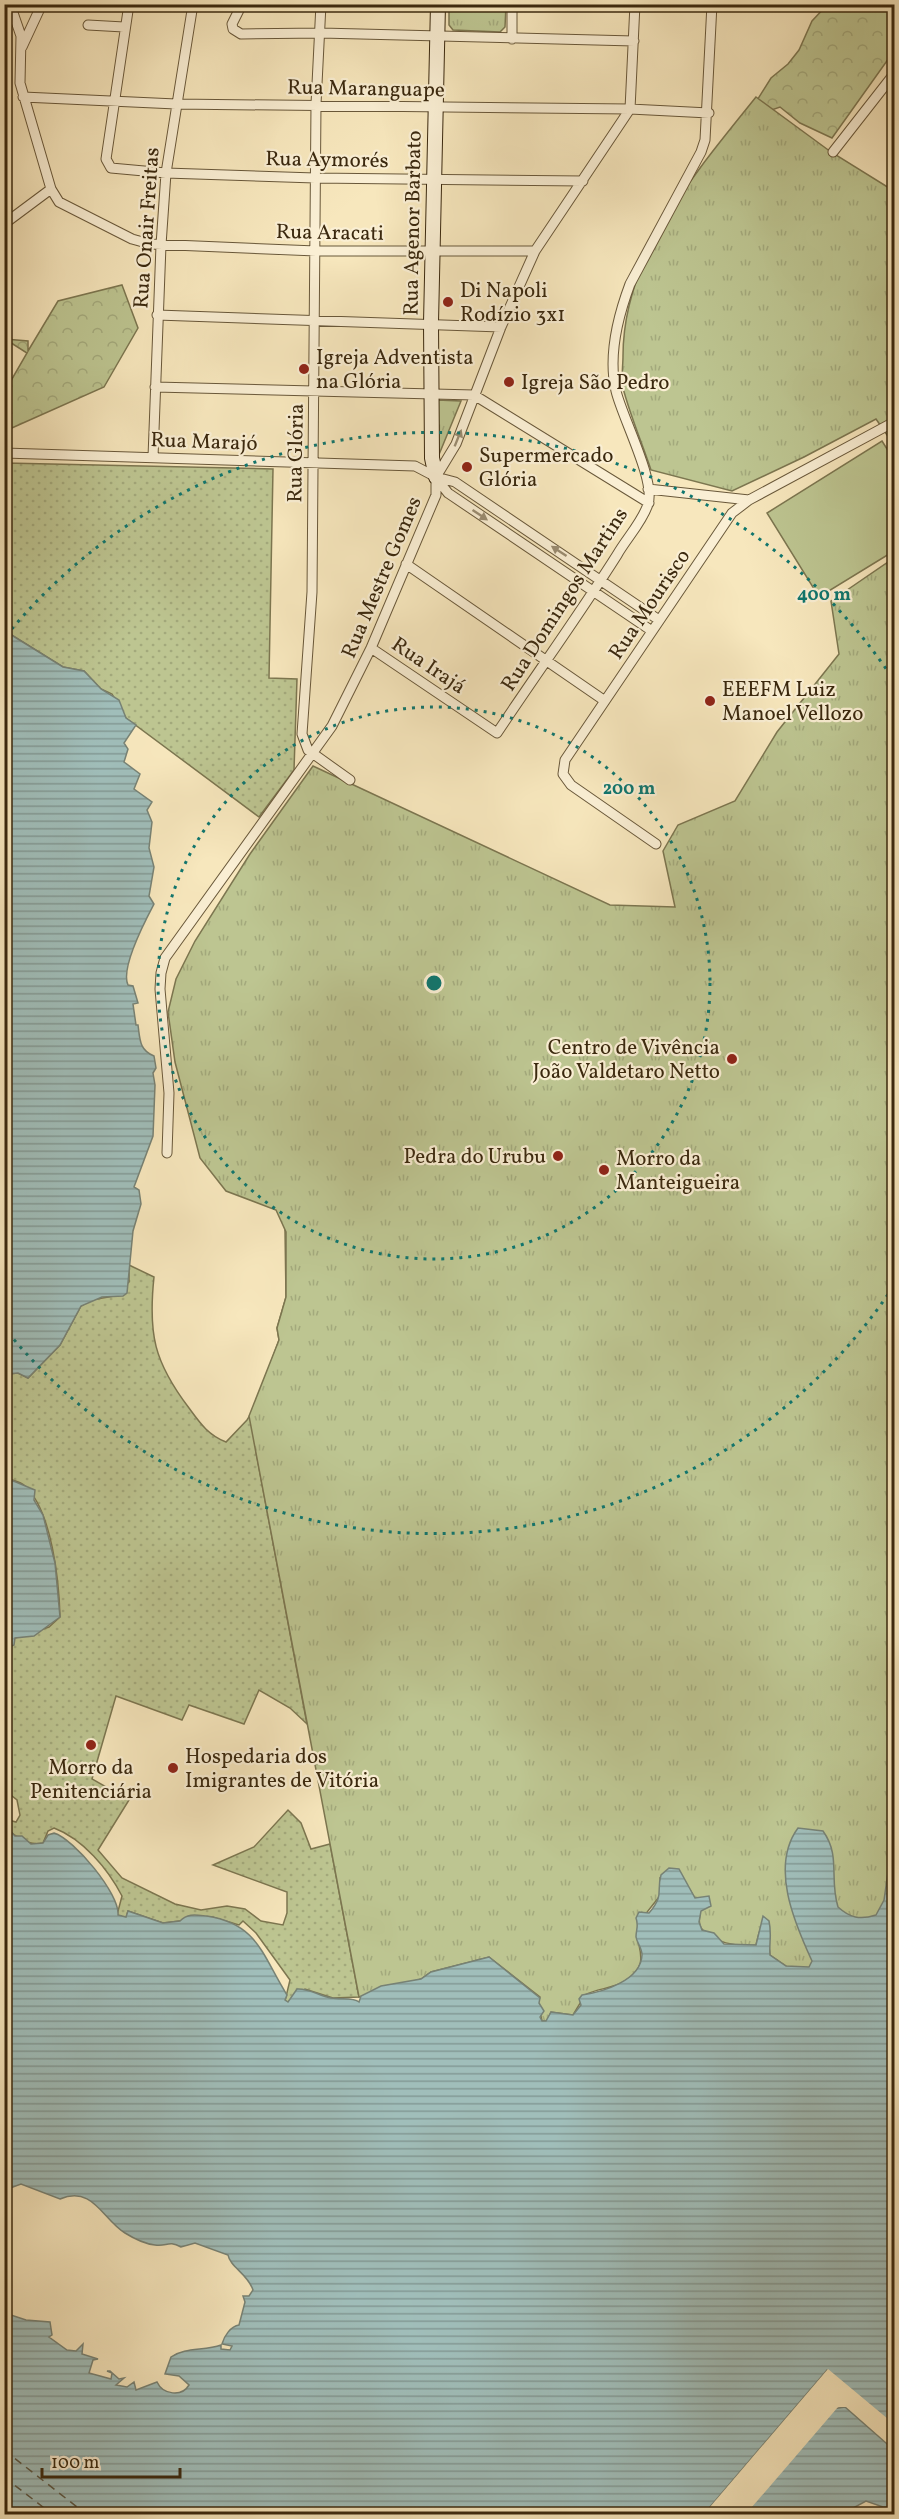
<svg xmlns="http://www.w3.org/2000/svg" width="899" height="2519" font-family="Vollkorn,serif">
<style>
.grass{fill:url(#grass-dots);stroke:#7c7650;stroke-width:1.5}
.forest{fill:url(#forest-crowns);stroke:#7c7650;stroke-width:1.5}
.park{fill:url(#park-tufts);stroke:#7c7650;stroke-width:1.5}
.pitch{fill:#bdc591;stroke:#7c7650;stroke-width:1.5}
.water{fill:url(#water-rules);stroke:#778275;stroke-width:1.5}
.pier{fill:#f7e7bd}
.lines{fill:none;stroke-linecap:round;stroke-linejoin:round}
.ferry{stroke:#595542;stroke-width:1.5;stroke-dasharray:8 6;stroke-linecap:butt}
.street-casing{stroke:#69583a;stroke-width:11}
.secondary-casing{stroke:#3a280e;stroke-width:16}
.street{stroke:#faefd4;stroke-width:9}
.secondary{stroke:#faefd4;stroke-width:14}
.oneway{fill:#9a8c71}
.ring{fill:none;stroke:#0f766e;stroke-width:3;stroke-dasharray:3 6}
.poi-dot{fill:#8f2418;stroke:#faefd4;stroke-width:2}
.labels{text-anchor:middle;stroke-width:4.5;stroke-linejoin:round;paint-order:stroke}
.street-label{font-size:21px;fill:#3a280e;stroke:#faefd4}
.poi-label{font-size:21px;fill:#3a280e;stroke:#faefd4;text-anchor:start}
.centre{fill:#0f766e;stroke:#faefd4;stroke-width:3}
.ring-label{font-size:18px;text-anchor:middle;font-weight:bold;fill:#0f766e;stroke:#faefd4;stroke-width:4.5;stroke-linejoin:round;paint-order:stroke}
</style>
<defs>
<pattern id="grass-dots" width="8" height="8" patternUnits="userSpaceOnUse" patternTransform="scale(1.5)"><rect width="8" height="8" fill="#bdc591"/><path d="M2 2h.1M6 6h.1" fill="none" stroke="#a3a97c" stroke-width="1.8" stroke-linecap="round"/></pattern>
<pattern id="forest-crowns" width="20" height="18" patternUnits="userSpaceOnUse" patternTransform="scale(1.5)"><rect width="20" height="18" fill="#bdc591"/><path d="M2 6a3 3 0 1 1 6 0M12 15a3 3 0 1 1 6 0" fill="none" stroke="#a3a97c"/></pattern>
<pattern id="park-tufts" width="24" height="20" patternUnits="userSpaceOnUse" patternTransform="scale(1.5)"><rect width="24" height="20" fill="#bdc591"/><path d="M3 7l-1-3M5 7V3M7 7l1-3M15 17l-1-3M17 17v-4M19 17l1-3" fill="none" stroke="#a3a97c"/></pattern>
<pattern id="water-rules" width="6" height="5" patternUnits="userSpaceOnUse" patternTransform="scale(1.5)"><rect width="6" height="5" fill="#a0beba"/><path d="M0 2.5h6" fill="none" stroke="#839a96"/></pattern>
</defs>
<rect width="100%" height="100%" fill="#f7e7bd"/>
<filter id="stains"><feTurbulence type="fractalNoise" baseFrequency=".00333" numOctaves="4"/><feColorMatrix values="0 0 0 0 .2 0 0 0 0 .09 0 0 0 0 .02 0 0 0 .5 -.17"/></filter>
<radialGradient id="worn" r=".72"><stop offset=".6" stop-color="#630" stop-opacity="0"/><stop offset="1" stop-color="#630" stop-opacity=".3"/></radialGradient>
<path class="grass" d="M5 463 273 469 269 678 297 679 294 770 259 817 126 718 112 694 101 689 84 671 63 667 5 631Z
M307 1225 256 1452 307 1724 290 1708 259 1690 244 1724 189 1705 182 1720 116 1696 92 1779 129 1800 98 1850 122 1878 175 1904 201 1910 227 1906 245 1909 261 1921 283 1925 287 1913V1892L213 1865 254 1847 288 1810 301 1823 311 1849 330 1844 359 1997 333 1998 305 1989 288 2002 285 2001 290 1980 256 1933 243 1921 239 1925 212 1917 163 1923 128 1911 126 1918 117 1915 122 1896C108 1869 83 1839 54 1828L48 1831 43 1843C28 1847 5 1833 5 1819L16 1822 20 1815 17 1800 12 1796H5V1649H8L15 1638 49 1627 60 1617C59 1581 52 1511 25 1486 18 1480 10 1481 5 1476V1393L11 1387 8 1374 18 1373 28 1378 60 1345 81 1306 91 1300 114 1296 129 1282V1265L154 1277C148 1334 154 1362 189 1408 200 1423 208 1435 226 1442L247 1420 254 1409 279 1340 277 1328 286 1297 285 1230Z"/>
<path class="forest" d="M827 5H894V51L832 138 800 123 780 107 763 113 754 105 771 78 788 64 799 50 812 21Z
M122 285 138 328 104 387 5 431V391L27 353 5 339 28 341V351L58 301Z"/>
<path class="park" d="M449 5H506L505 27 500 32 453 30 449 25Z
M756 97 831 152 894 191V445L876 419 804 457 732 491 651 470C642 443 630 415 623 388 621 378 623 366 623 356 623 255 696 172 756 97Z
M437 400 461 401 438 457Z
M894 558V2108L786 1966 770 1955 769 1946 759 1933 756 1945C739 1947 711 1943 701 1928 697 1921 701 1916 700 1910 697 1898 688 1887 681 1877L660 1878 662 1893C655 1903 645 1913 640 1923 629 1943 657 1960 625 1981 613 1989 597 1988 585 1995L573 2015 551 2012 547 2021H542L538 2003 540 1997 489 1957 431 1972 421 1979 359 1997 249 1416 279 1340 277 1328 286 1297V1232L276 1210 226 1191 200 1158 175 1062 168 1012 176 979 195 941 250 854 313 766 610 905 675 907 663 851 678 825 735 801 777 732 839 654 831 601Z"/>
<path class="pitch" d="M882 441 894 460V551L819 597 767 513Z"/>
<path class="water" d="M5 631 63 667 84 671 101 689 119 700 126 718 136 725 124 743 128 749 124 762 140 774 134 789 152 802 147 810 152 822 149 848 154 867 149 896 154 904C145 921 120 968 128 985L133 986 138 1003 133 1004 136 1025H138C140 1039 139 1050 154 1056L156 1068 153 1073 155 1085 153 1136 134 1187 139 1190 141 1204 133 1231 127 1293 123 1296 102 1297 81 1306 60 1345 28 1378 18 1373 8 1374 11 1387 5 1393Z
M4 1477 35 1490 34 1500 43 1515 55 1563 60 1617 34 1636 15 1638 14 1645 5 1649Z
M4 1824 15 1836H22L31 1844 43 1843 48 1835 54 1833C74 1839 120 1894 118 1915L126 1917 128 1911 163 1923 180 1921C188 1913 196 1915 207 1916 258 1924 262 1955 287 1995L285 2000 288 2002 297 1989C309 1988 319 1996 331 1998 341 2000 353 1997 359 2002L361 1996 381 1986 421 1979 431 1972 489 1957 540 1998 539 2003 544 2011 540 2017 542 2021H546L551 2012 573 2015 581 2005 579 1999 582 1995C602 1992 641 1981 642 1955 642 1948 637 1943 636 1937 636 1929 639 1926 636 1918L639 1912 649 1913C665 1894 656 1892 661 1875L669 1868 679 1869 695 1898 709 1896 711 1906 701 1911 699 1922 702 1930 714 1933 724 1944 756 1945 763 1916 769 1921C772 1934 769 1943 770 1955L786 1966 809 1967 812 1961C794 1922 770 1866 798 1828L823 1831C841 1856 829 1878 838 1907 850 1918 860 1920 876 1915L884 1900 894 1831V2428L827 2370 704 2514H5V2313L26 2320 50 2322 52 2335 49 2337 67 2350 76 2351 83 2344 82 2354 98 2359 93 2360 89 2373 111 2379 112 2373 107 2371H110L119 2379 124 2378 116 2385 127 2387 134 2382 136 2390 157 2382C163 2395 182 2397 189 2385L179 2376 165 2374 171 2357C185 2347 204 2351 221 2345V2349L230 2350 232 2346 222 2344C224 2336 231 2326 239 2325L245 2302 243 2296H249L253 2290C248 2274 230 2267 228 2255L195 2243 181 2247C168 2240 167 2247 155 2245 146 2244 133 2238 125 2233 103 2220 93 2185 60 2199L21 2184 5 2190Z
M845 2407 894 2450V2507H883L866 2501 842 2514H745L832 2409Z"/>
<path class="pier" d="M828 2369 894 2424V2431L828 2374 708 2514H704Z
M846 2404 894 2446 848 2407H838L746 2514H742L830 2407Z"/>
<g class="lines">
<path class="ferry" d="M4 2450 86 2514
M4 2477 52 2514"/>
<defs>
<path id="street" d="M10 4 21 36 20 83 51 189 59 202 132 239 150 244 316 251H535
M129 4 106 159 111 168 166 173 315 178 583 181
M242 4 232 24 233 29 241 34 321 33 634 41
M321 4 316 104 312 592 302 734 308 750 350 780
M88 25 124 27
M512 39V4
M22 47 42 4
M23 97 176 104 630 109 709 113
M833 152 894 74
M4 224 51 189
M157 315 501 327
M155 387 474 395 649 503
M4 453 415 466 436 477 455 482 659 620
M153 457 161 245 166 173 193 4
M437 479 448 493 652 631
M648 489 749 500
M406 564 605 701
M371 648 497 733C537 673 579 615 617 555 626 539 643 521 648 504 656 481 622 417 616 391 608 357 618 316 630 284L701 152 705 140 712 4
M656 844 571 785 563 774 565 760 732 513 749 500 894 422
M167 1153 169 1093 160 989 161 973 165 958 332 726 371 648 436 495V477L456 444 501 327 535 251 630 109 635 4"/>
<path id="secondary" d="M436 477 432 458 431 323 438 4"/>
</defs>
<use href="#street" class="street-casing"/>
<use href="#secondary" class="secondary-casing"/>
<use href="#street" class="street"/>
<use href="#secondary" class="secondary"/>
</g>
<defs><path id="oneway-solid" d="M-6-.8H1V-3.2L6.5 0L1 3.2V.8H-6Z" transform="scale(1.5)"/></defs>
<g class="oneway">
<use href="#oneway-solid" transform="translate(458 438) rotate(-68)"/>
<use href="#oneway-solid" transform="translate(480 515) rotate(34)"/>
<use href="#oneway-solid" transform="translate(559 551) rotate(-147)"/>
</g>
<g class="ring">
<circle cx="434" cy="983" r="276"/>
<path d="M893 1287A551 551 0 0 1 6 1330M6 636A551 551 0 0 1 893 679"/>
</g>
<g class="poi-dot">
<circle cx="448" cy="302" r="6"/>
<circle cx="304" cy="369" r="6"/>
<circle cx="509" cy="382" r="6"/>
<circle cx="467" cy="467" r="6"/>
<circle cx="710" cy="701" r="6"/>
<circle cx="732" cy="1059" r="6"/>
<circle cx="558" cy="1156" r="6"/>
<circle cx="604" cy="1170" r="6"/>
<circle cx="91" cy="1745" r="6"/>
<circle cx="173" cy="1768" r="6"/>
</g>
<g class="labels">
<g class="street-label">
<text transform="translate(366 88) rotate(1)" y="7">Rua Maranguape</text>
<text transform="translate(327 159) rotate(1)" y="7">Rua Aymorés</text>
<text transform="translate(412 223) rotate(-89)" y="7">Rua Agenor Barbato</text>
<text transform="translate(146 228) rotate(-86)" y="7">Rua Onair Freitas</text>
<text transform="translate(330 232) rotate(1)" y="7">Rua Aracati</text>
<text transform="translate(204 441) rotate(2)" y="7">Rua Marajó</text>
<text transform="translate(295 453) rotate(-89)" y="7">Rua Glória</text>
<text transform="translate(381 577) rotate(-67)" y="7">Rua Mestre Gomes</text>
<text transform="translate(564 599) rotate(-57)" y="7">Rua Domingos Martins</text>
<text transform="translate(649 604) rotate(-56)" y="7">Rua Mourisco</text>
<text transform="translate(429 665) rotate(34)" y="7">Rua Irajá</text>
</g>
<g class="poi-label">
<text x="460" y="297">Di Napoli<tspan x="460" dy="24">Rodízio 3x1</tspan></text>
<text x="316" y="364">Igreja Adventista<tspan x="316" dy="24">na Glória</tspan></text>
<text x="521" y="389">Igreja São Pedro</text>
<text x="479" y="462">Supermercado<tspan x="479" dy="24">Glória</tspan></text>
<text x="722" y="696">EEEFM Luiz<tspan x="722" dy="24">Manoel Vellozo</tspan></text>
<text x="720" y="1054" text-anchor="end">Centro de Vivência<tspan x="720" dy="24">João Valdetaro Netto</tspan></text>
<text x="546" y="1163" text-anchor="end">Pedra do Urubu</text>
<text x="616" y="1165">Morro da<tspan x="616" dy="24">Manteigueira</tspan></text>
<text x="185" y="1763">Hospedaria dos<tspan x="185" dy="24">Imigrantes de Vitória</tspan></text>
<text x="91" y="1774" text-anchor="middle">Morro da<tspan x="91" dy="24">Penitenciária</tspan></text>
</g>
</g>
<circle cx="434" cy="983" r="9" class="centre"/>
<g class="ring-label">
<text x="824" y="600">400 m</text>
<text x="629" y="794">200 m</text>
</g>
<rect width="899" height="2519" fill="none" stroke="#f7e7bd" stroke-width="24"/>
<rect x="6" y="6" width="887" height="2507" fill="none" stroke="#3a280e" stroke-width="3"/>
<rect x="12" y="12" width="875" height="2495" fill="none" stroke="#3a280e" stroke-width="1.5"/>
<path d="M42 2468v9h138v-9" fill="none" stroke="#3a280e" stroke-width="3"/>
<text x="51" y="2468" font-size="18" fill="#3a280e" stroke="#faefd4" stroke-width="4.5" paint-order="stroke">100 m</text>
<rect width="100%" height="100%" filter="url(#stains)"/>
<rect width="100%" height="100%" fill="url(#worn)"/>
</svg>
